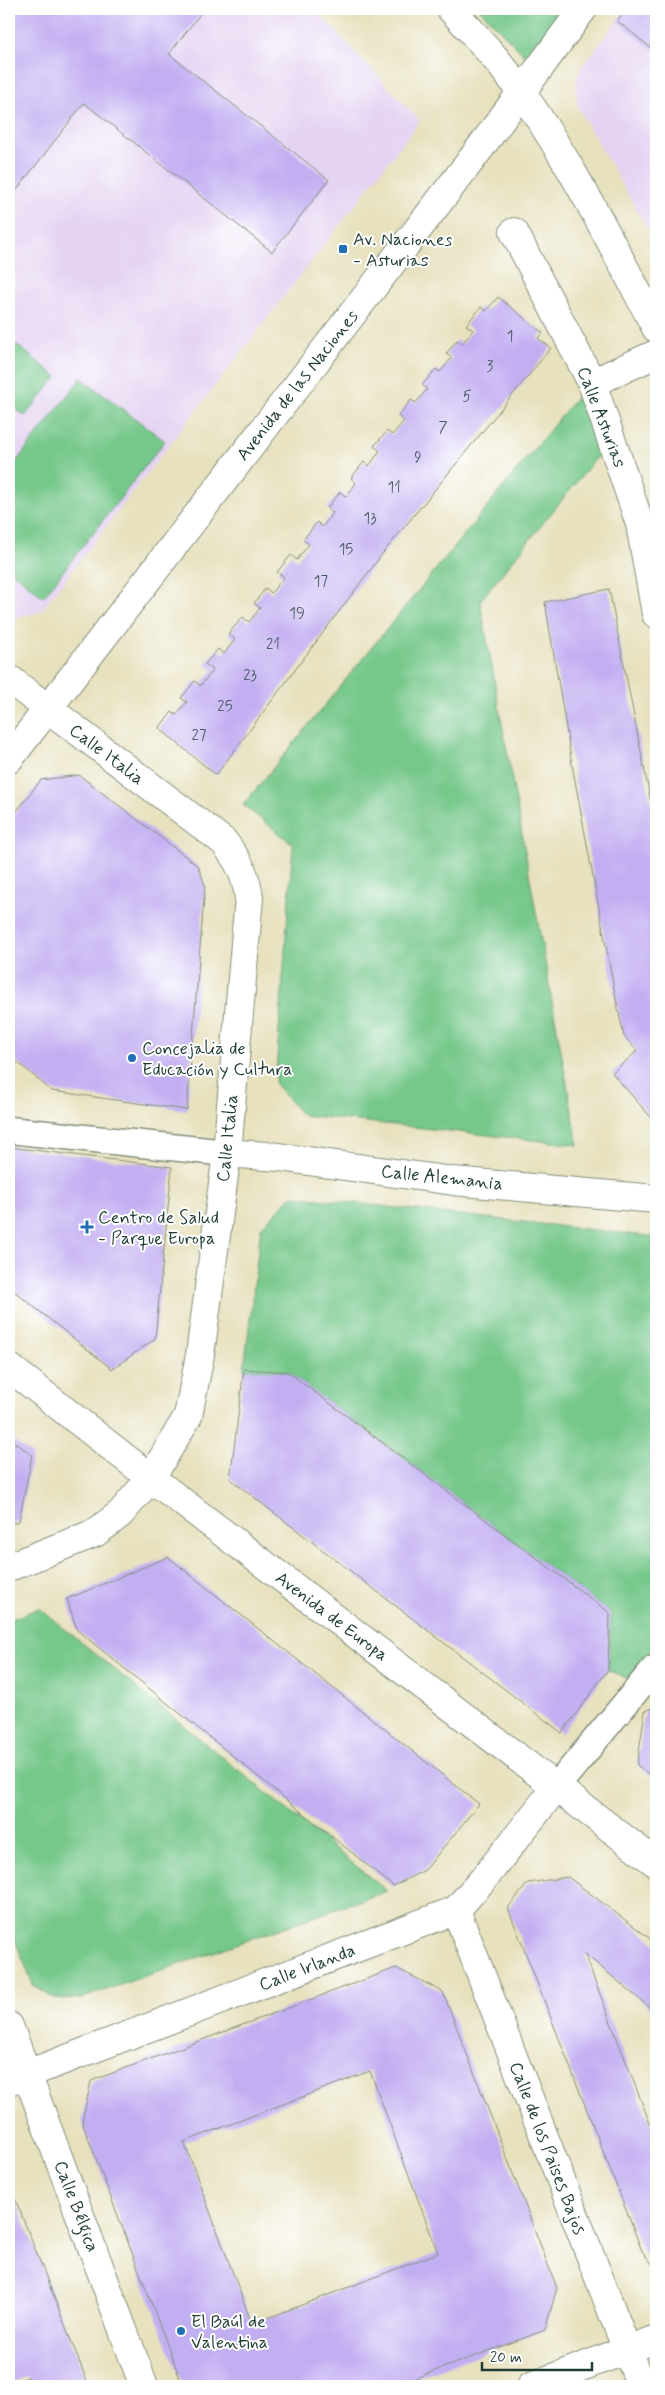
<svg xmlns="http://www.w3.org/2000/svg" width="665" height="2395" font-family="Mynerve,sans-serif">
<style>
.built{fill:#e4d3f2}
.green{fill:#75c78a;stroke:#4a825f}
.building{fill:#c2aff2;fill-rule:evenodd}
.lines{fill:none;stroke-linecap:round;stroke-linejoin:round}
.pedestrian-casing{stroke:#838f79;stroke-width:29}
.minor-casing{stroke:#838f79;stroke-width:30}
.tertiary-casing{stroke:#838f79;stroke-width:30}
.pedestrian{stroke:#fff;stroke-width:26}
.minor{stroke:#fff;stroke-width:28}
.tertiary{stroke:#fff;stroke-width:28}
.poi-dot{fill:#1f6fb2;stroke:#fff;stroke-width:2}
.labels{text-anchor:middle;stroke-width:4;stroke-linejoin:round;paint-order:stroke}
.number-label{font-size:15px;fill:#485a64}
.poi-label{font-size:18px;fill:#1f3d34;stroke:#fff;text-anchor:start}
.street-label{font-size:18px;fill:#1f3d34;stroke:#fff}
</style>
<rect width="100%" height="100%" fill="#fff"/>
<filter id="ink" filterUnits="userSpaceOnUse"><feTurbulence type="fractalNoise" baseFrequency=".02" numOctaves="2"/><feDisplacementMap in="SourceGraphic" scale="10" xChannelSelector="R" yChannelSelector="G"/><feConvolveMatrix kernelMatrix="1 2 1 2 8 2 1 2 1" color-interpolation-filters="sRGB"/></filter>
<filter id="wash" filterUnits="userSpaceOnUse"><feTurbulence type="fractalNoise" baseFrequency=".0096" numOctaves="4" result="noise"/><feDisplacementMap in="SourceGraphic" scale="20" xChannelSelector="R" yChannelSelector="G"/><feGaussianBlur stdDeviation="1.12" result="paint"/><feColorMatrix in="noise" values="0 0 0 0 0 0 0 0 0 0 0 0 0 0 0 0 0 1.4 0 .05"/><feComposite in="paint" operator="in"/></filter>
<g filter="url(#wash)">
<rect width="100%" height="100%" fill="#e7e1be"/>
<path class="built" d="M9 9H315L420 121 40 612 9 619Z
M617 21 656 52V244L577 106 576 81 579 71Z"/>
<path class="green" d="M479 9H570L530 61Z
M9 339 57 377 25 416 9 404Z
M81 378 165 441 43 597 9 569V471Z
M580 393 618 431 480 601 578 1145 302 1115 275 1084 293 844 243 805Z
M292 1196 656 1237V1691L608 1670 610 1613 288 1372 244 1369 261 1227Z
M39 1608 387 1891 83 1998 54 1999 33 1985 9 1925V1620Z"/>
<g id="blocks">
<path class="building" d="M9 9H204L169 54 329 180 272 252 84 103 9 200Z
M626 9H656V52L617 21Z
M498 297 543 333 538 338 551 348 383 553 216 775 159 728 172 712 176 715 187 702 181 698 195 681 200 686 213 670 205 664 218 649 224 654 235 639 228 634 243 617 249 622 260 608 254 603 266 588 271 593 284 577 277 572 291 555 297 560 309 544 303 540 317 522 322 527 333 513 327 508 340 492 346 497 356 483 351 478 364 462 369 466 380 451 374 446 387 431 392 435 404 421 398 416 411 400 416 403 427 389 422 385 436 369 440 372 452 358 446 354 457 340 462 344 473 330 466 325 481 307 486 311Z
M609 589 656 828V1123L612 1073 637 1051 624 1036 616 999 573 770 545 602Z
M79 775 198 866 205 885 187 1110 52 1091 9 1055V821L41 780Z
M9 1147 172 1167 155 1339 112 1369 9 1287Z
M244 1369 288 1372 610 1613 608 1670 562 1733 230 1479Z
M9 1438 32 1455 19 1521 9 1525Z
M168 1557 479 1804 425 1870 393 1886 77 1630 67 1599Z
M656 1707V1780L637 1765 645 1711Z
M568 1877 656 1943V2013L584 1953 656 2139V2269L642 2251 508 1908 528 1883Z
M396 1968 443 1992 557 2288 545 2330 394 2386H183L82 2122 91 2081ZM370 2071 438 2253 252 2324 184 2142Z
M9 2183 89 2386H32L28 2377 13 2383 15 2386H9Z"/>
</g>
</g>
<g filter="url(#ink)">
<use href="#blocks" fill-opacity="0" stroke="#838f79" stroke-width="1"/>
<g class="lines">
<defs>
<path id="pedestrian" d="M9 1130 227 1153
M557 1786 654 1669 656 1671"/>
<path id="minor" d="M451 9C476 36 501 63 522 93 574 167 614 248 656 328
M514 232 592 383 640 524 656 614
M592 383 656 354
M9 679 224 842C239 862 245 872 249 897L227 1153 200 1355 188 1416 151 1478 120 1514 95 1533 9 1567
M227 1153 279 1157 453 1181 656 1199
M456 1910 641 2386
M9 2026 144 2386
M9 2081 456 1910 486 1876 557 1786
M531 2386 656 2339"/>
<path id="tertiary" d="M9 759 472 159 583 9
M9 1367 151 1478 656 1863"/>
</defs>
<use href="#pedestrian" class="pedestrian-casing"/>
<use href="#minor" class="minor-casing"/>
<use href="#tertiary" class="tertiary-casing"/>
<use href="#pedestrian" class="pedestrian"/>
<use href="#minor" class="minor"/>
<use href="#tertiary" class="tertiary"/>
</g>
</g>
<g class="poi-dot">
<rect x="338" y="244" width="10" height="10" rx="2.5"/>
<circle cx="132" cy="1058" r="5"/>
<path d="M84.5 1219.5h5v5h5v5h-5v5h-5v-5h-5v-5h5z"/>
<circle cx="181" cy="2331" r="5"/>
</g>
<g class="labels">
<g class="number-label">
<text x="510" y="341">1</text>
<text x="490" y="371">3</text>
<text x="467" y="401">5</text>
<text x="443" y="432">7</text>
<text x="418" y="462">9</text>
<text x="394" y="492">11</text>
<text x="370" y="523">13</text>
<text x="346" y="554">15</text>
<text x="321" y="586">17</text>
<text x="297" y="618">19</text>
<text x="273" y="649">21</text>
<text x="250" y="680">23</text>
<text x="225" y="711">25</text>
<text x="199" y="740">27</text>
</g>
<g class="poi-label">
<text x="353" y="245">Av. Naciones<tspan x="353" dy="21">- Asturias</tspan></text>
<text x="142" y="1054">Concejalia de<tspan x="142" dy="21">Educación y Cultura</tspan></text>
<text x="98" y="1223">Centro de Salud<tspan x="98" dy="21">- Parque Europa</tspan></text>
<text x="191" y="2327">El Baúl de<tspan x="191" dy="21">Valentina</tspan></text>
</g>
<g class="street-label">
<text transform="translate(297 385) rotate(-52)" y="6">Avenida de las Naciones</text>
<text transform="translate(602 417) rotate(69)" y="6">Calle Asturias</text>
<text transform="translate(107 754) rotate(37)" y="6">Calle Italia</text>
<text transform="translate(227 1138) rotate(-84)" y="6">Calle Italia</text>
<text transform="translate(442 1177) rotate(6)" y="6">Calle Alemania</text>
<text transform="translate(332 1616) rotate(37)" y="6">Avenida de Europa</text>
<text transform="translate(307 1967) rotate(-21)" y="6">Calle Irlanda</text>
<text transform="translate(548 2148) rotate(69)" y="6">Calle de los Paises Bajos</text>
<text transform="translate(77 2206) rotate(69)" y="6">Calle Bélgica</text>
</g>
</g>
<rect width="665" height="2395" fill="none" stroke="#fff" stroke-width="30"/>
<path d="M482 2362v8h110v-8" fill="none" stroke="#1f3d34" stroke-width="2.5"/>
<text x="490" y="2362" font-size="15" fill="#1f3d34" stroke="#ffffff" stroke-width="4" paint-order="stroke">20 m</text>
</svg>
